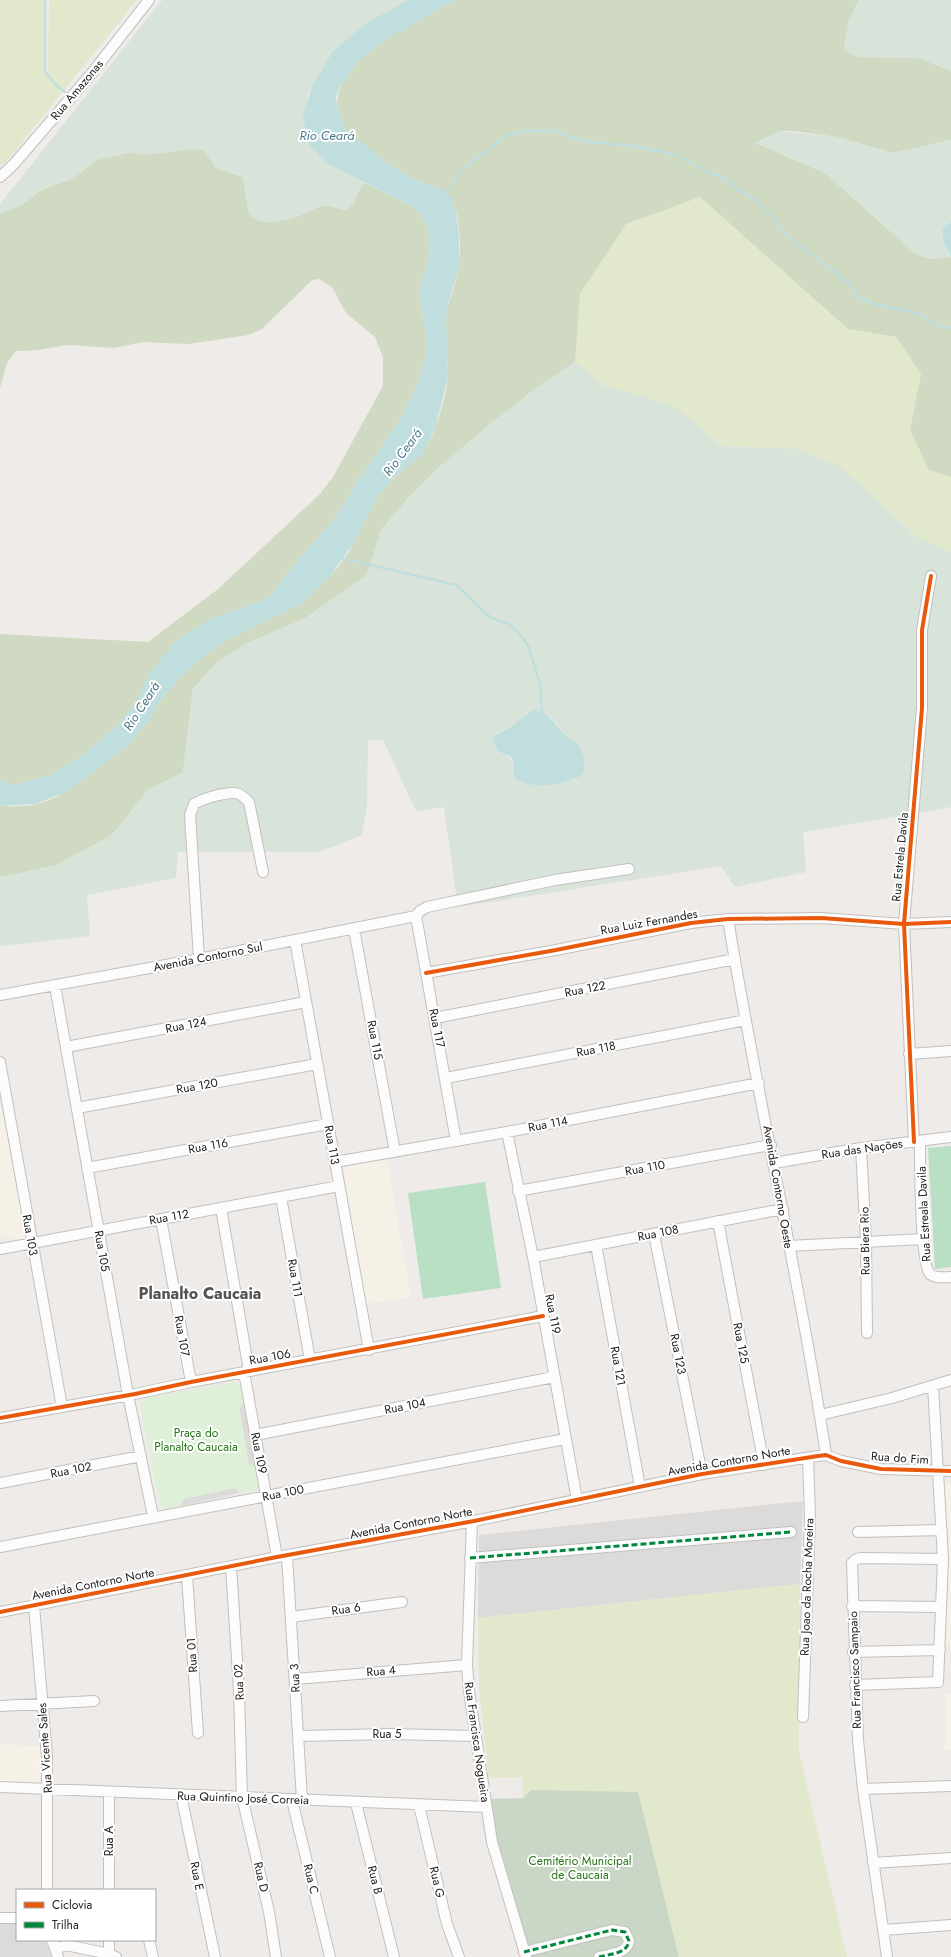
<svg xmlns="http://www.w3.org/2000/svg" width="951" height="1957" font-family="Jost,sans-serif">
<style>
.residential{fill:#dddbda}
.education{fill:#f6f1e6}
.religious{fill:#dcdbda}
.grass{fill:#e2e8cb}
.forest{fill:#d0d9c1}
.wetland{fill:#d8e3d9;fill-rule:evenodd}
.cemetery{fill:#cad7c6}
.park{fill:#def0d7}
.pitch{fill:#b9e0c5}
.water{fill:#c0dedd}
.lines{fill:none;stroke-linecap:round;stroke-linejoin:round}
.stream{stroke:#c0dedd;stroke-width:2.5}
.minor-casing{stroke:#c1c0bf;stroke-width:12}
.minor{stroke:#fcfcfc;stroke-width:10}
.quiet{stroke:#00873e;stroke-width:3;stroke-dasharray:6 3;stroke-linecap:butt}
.cycleway-casing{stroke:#fff;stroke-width:6}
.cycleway{stroke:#e8590c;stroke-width:4}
.labels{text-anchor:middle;stroke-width:4;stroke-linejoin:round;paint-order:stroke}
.street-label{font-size:12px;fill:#202020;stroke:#fff}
.park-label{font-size:12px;fill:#267616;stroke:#fff}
.water-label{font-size:13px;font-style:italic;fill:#47798a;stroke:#fff}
.district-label{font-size:16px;font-weight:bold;fill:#535353;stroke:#fff}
</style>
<rect width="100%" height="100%" fill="#eeebe9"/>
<path class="residential" d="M803 1501 800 1584 478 1618 479 1535Z
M0 1922H17V1940H45L51 1957H0Z"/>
<path class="education" d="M0 1100 26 1236 25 1238 16 1240 0 1232Z
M387 1159 411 1297 365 1304 343 1167Z
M951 1482V1646H945L942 1483Z
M945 1694H951V1750H945Z
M0 1744 42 1747 40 1785 0 1784Z"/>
<path class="religious" d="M246 1401 257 1466 249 1465 239 1407Z
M235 1488 240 1493 181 1506 183 1499Z"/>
<path class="grass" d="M0 0H43V70L52 81 48 69 49 0H137L5 163 0 165Z
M700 197 848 329 896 337 921 374 910 430 929 470 951 477V552L918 538 840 466 798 449 721 446 675 406 602 385 575 362 580 294 626 224Z
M800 1584 799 1752 847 1957H679L638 1792 523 1798 522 1777 489 1778 479 1688 478 1618Z"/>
<path class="forest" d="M455 0H859L849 20 844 48 856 57 918 58 951 71V140L893 153 837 137 794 131H780L756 143 825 173 916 254 930 259 951 257V477L929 470 910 430 921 374 896 337 848 329 700 197 626 224 580 294 575 362 535 389 489 425 437 469 409 497 381 530 367 575 304 619 249 642 217 662 193 689 183 772 148 790 112 835 56 865 7 876H0V806C54 810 73 788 110 754 123 743 137 732 149 720 154 714 156 706 161 700 173 684 189 667 205 655 234 632 267 615 298 596 308 589 323 583 332 574 354 552 362 520 379 495 390 479 406 468 420 455 433 444 448 392 448 374 448 355 445 336 446 317 447 305 452 295 455 283 461 263 462 229 455 209 448 188 427 186 410 177 393 167 357 145 346 129 306 70 416 22 455 0Z
M190 149 204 150 216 168 243 177C245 185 247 209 250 213 257 226 283 221 296 217 305 214 314 207 324 206 330 205 336 208 342 210L354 203 359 189 365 183 412 206 421 215 428 228 430 244 429 258 419 293 427 341 425 362 416 388 399 422 358 480 336 517 298 560 269 598 244 607 151 671 135 704 118 725 83 755 51 775 12 785 0 780V634L148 642 218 589 319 495 333 477 383 386V357L375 337 346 313 332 287 319 279 312 280 262 329 249 335 188 344 143 342 114 348 68 345 38 350 16 351 7 363 0 388V214L20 206 43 189 72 179 96 160 131 152 144 155Z"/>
<path class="wetland" d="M162 0H408L366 23 333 51 312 86 307 97 330 165 365 183C357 190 354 206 348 209 340 213 331 203 321 206 313 208 305 214 296 217 285 221 260 226 251 216 247 211 246 186 243 177L216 168 204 150 190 149 144 155 131 152 96 160 72 179 43 189 20 206 0 214V204Z
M859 0H951V71L918 58 856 57 844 48 849 20Z
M780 131 837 137 893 153 951 140V222L942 230 944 244 950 257 930 259 916 254 825 173 755 143Z
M575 362 602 385 675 406 721 446 798 449 840 466 918 538 951 552V807L803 832 806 872 735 887 721 866 458 907 444 807 416 811 383 740H368L367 806 362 835 319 852H178L176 878 87 895 90 936 0 946V876H7L56 865 112 835 148 790 183 772 193 689 217 662 249 642 304 619 367 575 381 530 409 497 437 469 489 425 535 389ZM537 710 551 717 564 734 577 744 514 777C514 749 502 760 492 740L496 734 513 725 527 713Z"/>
<path class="cemetery" d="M531 1790 638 1792 679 1957H529L491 1821 488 1799 523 1798Z"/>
<path class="park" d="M236 1382 243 1386 246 1401 239 1407 249 1465 257 1466 260 1483 257 1490 240 1493 235 1488 183 1499 181 1506 163 1509 159 1503 140 1405 146 1397Z"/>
<path class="pitch" d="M951 1146V1267L935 1269 928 1148Z
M485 1182 501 1288 423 1299 408 1193Z"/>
<path class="water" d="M408 0H455L379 44 356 64 339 88 336 98 338 109 345 128 353 136 391 166 418 181 440 189 450 196 455 208 459 233V267L448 304 446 318 448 377 436 425 423 454 393 478 378 496 353 544 331 575 303 603 227 640 205 655 182 676 160 701 151 718 129 745 69 791 35 804 0 806V780L12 785 51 775 83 755 118 725 135 703 151 671 176 640 212 618 269 598 298 560 336 517 358 480 399 422 416 388 425 362 427 341 419 293 429 258 430 244 428 228 421 215 412 206 330 165 309 145 303 116 312 86 333 51 366 23Z
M951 222V257L944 244 942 229Z
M534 710C550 711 554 725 565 735 568 738 574 740 577 744 585 753 587 767 581 776 556 785 542 790 516 780 511 773 516 764 511 757 509 755 505 755 502 753 497 750 495 746 492 740 497 732 505 731 513 725 520 720 525 714 534 710Z"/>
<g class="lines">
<path class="stream" d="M45 0V71L54 83 66 93
M443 194 465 168 483 153 508 135 527 131H554L583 141 639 147 675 155 710 173 726 179 737 189 760 203 784 232 800 246 834 271 848 283 858 298 878 305 917 313 938 325 951 328
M341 558 456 585 491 618 507 623 518 632 528 645 540 684 542 711"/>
<defs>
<path id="minor" d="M0 177 14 164 92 73 149 0
M416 916 456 1141
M416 916 420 911 427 907 555 880 629 869
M728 919C757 1098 799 1275 826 1455
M354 929 395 1152
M295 940 369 1350
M199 959 190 815 194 804C202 799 230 790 239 794 243 796 246 799 249 802L263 872
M426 973 556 950 691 923 728 919 821 918 904 924 951 922
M55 986 128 1395 153 1516
M0 995 199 959 416 916
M435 1018 735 959
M66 1047 306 1002
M909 1054 951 1051
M0 1062 62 1407
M446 1078 746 1020
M77 1108 317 1064
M507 1132 533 1257 577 1500
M920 1141C920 1160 920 1265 930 1274 936 1279 945 1277 951 1277
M914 1142 904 924 922 708V630L931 576
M861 1148 866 1241 867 1333
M335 1162 507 1132 759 1083
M774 1163 861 1148 951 1137
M87 1168 328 1124
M518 1191 771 1145
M281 1197 310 1360
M221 1208 249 1371
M161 1219 191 1382
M718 1221 764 1465
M654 1234 702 1474
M596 1245 640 1487
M789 1246 923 1239
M0 1249 339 1186
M533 1257 783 1209
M244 1372 277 1557
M820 1415 892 1398 951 1380
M0 1418 135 1394 191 1382 543 1316
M255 1435 554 1377
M0 1483 141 1456
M472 1521 467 1665 469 1691 492 1842 526 1957
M858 1532 942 1530
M0 1547 565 1439
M287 1556 302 1800
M470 1558 791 1532
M231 1567 239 1690 242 1797 269 1912 276 1957
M187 1576 198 1733
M34 1606 47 1757V1890
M852 1606 941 1607
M0 1612 277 1557 474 1521 702 1474 818 1456 826 1455 841 1461 881 1469 951 1471
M291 1617 402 1602
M853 1652 940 1650
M295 1679 467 1665
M855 1685 938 1682 943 1559
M0 1706 94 1701
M803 1717 810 1517 808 1458
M299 1736 391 1734 475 1736
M0 1787 486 1807
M863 1789 951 1786
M109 1792V1890
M181 1795 215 1957
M292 1800 330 1957
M356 1803 394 1957
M419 1805 447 1924 459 1957
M873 1863 951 1858
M0 1918H17
M883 1930 951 1925
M52 1940 58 1957
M149 1940 153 1957
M55 1949 66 1945 109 1954 116 1957
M524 1952 612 1930 625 1932 629 1941C627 1954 610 1954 599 1957
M109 1954V1940
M887 1957 863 1789 858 1740 852 1563 855 1560 860 1558 943 1559 933 1386"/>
</defs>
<use href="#minor" class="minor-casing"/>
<use href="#minor" class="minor"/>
<path class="quiet" d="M470 1558 791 1532
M524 1952 612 1930 625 1932 629 1941C627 1954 610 1954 599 1957"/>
<defs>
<path id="cycleway" d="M426 973 556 950 691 923 728 919 821 918 904 924 951 922
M914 1142 904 924 922 708V630L931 576
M0 1418 135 1394 191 1382 543 1316
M0 1612 277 1557 474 1521 702 1474 818 1456 826 1455 841 1461 881 1469 951 1471"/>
</defs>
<use href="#cycleway" class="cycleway-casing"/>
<use href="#cycleway" class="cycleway"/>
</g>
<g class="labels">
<g class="street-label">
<text transform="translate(77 90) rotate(-50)" y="4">Rua Amazonas</text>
<text transform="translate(900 857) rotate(-85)" y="4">Rua Estrela Davila</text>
<text transform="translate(649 922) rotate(-10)" y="4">Rua Luiz Fernandes</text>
<text transform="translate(208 957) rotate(-11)" y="4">Avenida Contorno Sul</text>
<text transform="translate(585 989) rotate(-11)" y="4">Rua 122</text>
<text transform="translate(186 1025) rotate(-11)" y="4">Rua 124</text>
<text transform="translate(437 1028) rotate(79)" y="4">Rua 117</text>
<text transform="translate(375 1040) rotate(79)" y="4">Rua 115</text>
<text transform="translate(596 1049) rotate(-11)" y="4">Rua 118</text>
<text transform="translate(197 1086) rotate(-10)" y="4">Rua 120</text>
<text transform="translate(548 1124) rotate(-11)" y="4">Rua 114</text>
<text transform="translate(332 1145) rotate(80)" y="4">Rua 113</text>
<text transform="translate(208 1146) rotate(-10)" y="4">Rua 116</text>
<text transform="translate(862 1149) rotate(-8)" y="4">Rua das Nações</text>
<text transform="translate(645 1168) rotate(-10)" y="4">Rua 110</text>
<text transform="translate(778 1187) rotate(80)" y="4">Avenida Contorno Oeste</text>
<text transform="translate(924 1214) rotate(-93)" y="4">Rua Estreala Davila</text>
<text transform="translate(169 1217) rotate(-10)" y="4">Rua 112</text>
<text transform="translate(658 1233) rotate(-11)" y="4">Rua 108</text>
<text transform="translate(30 1235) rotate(80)" y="4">Rua 103</text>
<text transform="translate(865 1241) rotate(-91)" y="4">Rua Biera Rio</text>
<text transform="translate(102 1251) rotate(80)" y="4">Rua 105</text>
<text transform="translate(295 1278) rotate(80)" y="4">Rua 111</text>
<text transform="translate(553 1314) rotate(79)" y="4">Rua 119</text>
<text transform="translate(182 1336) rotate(80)" y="4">Rua 107</text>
<text transform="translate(741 1343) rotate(79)" y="4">Rua 125</text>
<text transform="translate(678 1354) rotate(79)" y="4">Rua 123</text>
<text transform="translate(270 1357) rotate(-10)" y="4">Rua 106</text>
<text transform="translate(618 1366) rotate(80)" y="4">Rua 121</text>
<text transform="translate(405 1406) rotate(-11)" y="4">Rua 104</text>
<text transform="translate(259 1453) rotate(79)" y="4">Rua 109</text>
<text transform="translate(900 1458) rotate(4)" y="4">Rua do Fim</text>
<text transform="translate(729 1461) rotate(-10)" y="4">Avenida Contorno Norte</text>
<text transform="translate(71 1470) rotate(-11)" y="4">Rua 102</text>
<text transform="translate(283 1493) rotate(-11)" y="4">Rua 100</text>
<text transform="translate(411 1523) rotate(-11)" y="4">Avenida Contorno Norte</text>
<text transform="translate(93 1584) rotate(-11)" y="4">Avenida Contorno Norte</text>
<text transform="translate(807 1587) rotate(-88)" y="4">Rua Joao da Rocha Moreira</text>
<text transform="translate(346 1609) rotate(-8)" y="4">Rua 6</text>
<text transform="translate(192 1655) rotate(-94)" y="4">Rua 01</text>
<text transform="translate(855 1670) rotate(-92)" y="4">Rua Francisco Sampaio</text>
<text transform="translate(381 1671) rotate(-5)" y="4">Rua 4</text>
<text transform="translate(295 1678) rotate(-93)" y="4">Rua 3</text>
<text transform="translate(239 1682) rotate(-93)" y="4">Rua 02</text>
<text x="387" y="1738">Rua 5</text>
<text transform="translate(477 1742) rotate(82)" y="4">Rua Francisca Nogueira</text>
<text transform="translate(45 1748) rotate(-94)" y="4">Rua Vicente Sales</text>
<text transform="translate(243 1798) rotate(2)" y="4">Rua Quintino José Correia</text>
<text transform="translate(109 1841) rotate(-90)" y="4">Rua A</text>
<text transform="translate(197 1876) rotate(79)" y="4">Rua E</text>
<text transform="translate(261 1877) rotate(77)" y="4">Rua D</text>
<text transform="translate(311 1879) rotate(76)" y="4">Rua C</text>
<text transform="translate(375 1880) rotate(76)" y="4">Rua B</text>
<text transform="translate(437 1882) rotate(77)" y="4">Rua G</text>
</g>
<g class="park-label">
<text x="196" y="1437">Praça do<tspan x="196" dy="14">Planalto Caucaia</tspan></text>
<text x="580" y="1865">Cemitério Municipal<tspan x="580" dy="14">de Caucaia</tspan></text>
</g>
<g class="water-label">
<text x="327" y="140">Rio Ceará</text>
<text transform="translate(402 452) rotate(-53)" y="5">Rio Ceará</text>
<text transform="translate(141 706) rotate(-57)" y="5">Rio Ceará</text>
</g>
<g class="district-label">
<text x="200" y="1299">Planalto Caucaia</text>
</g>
</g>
<rect x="16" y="1889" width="140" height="52" fill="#ffffff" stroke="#a6a6a6"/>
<rect x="24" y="1902" width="20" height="6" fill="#e8590c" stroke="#a6a6a6"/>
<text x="52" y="1909" font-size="12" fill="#202020">Ciclovia</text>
<rect x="24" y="1922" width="20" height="6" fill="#00873e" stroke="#a6a6a6"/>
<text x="52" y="1929" font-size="12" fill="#202020">Trilha</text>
</svg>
